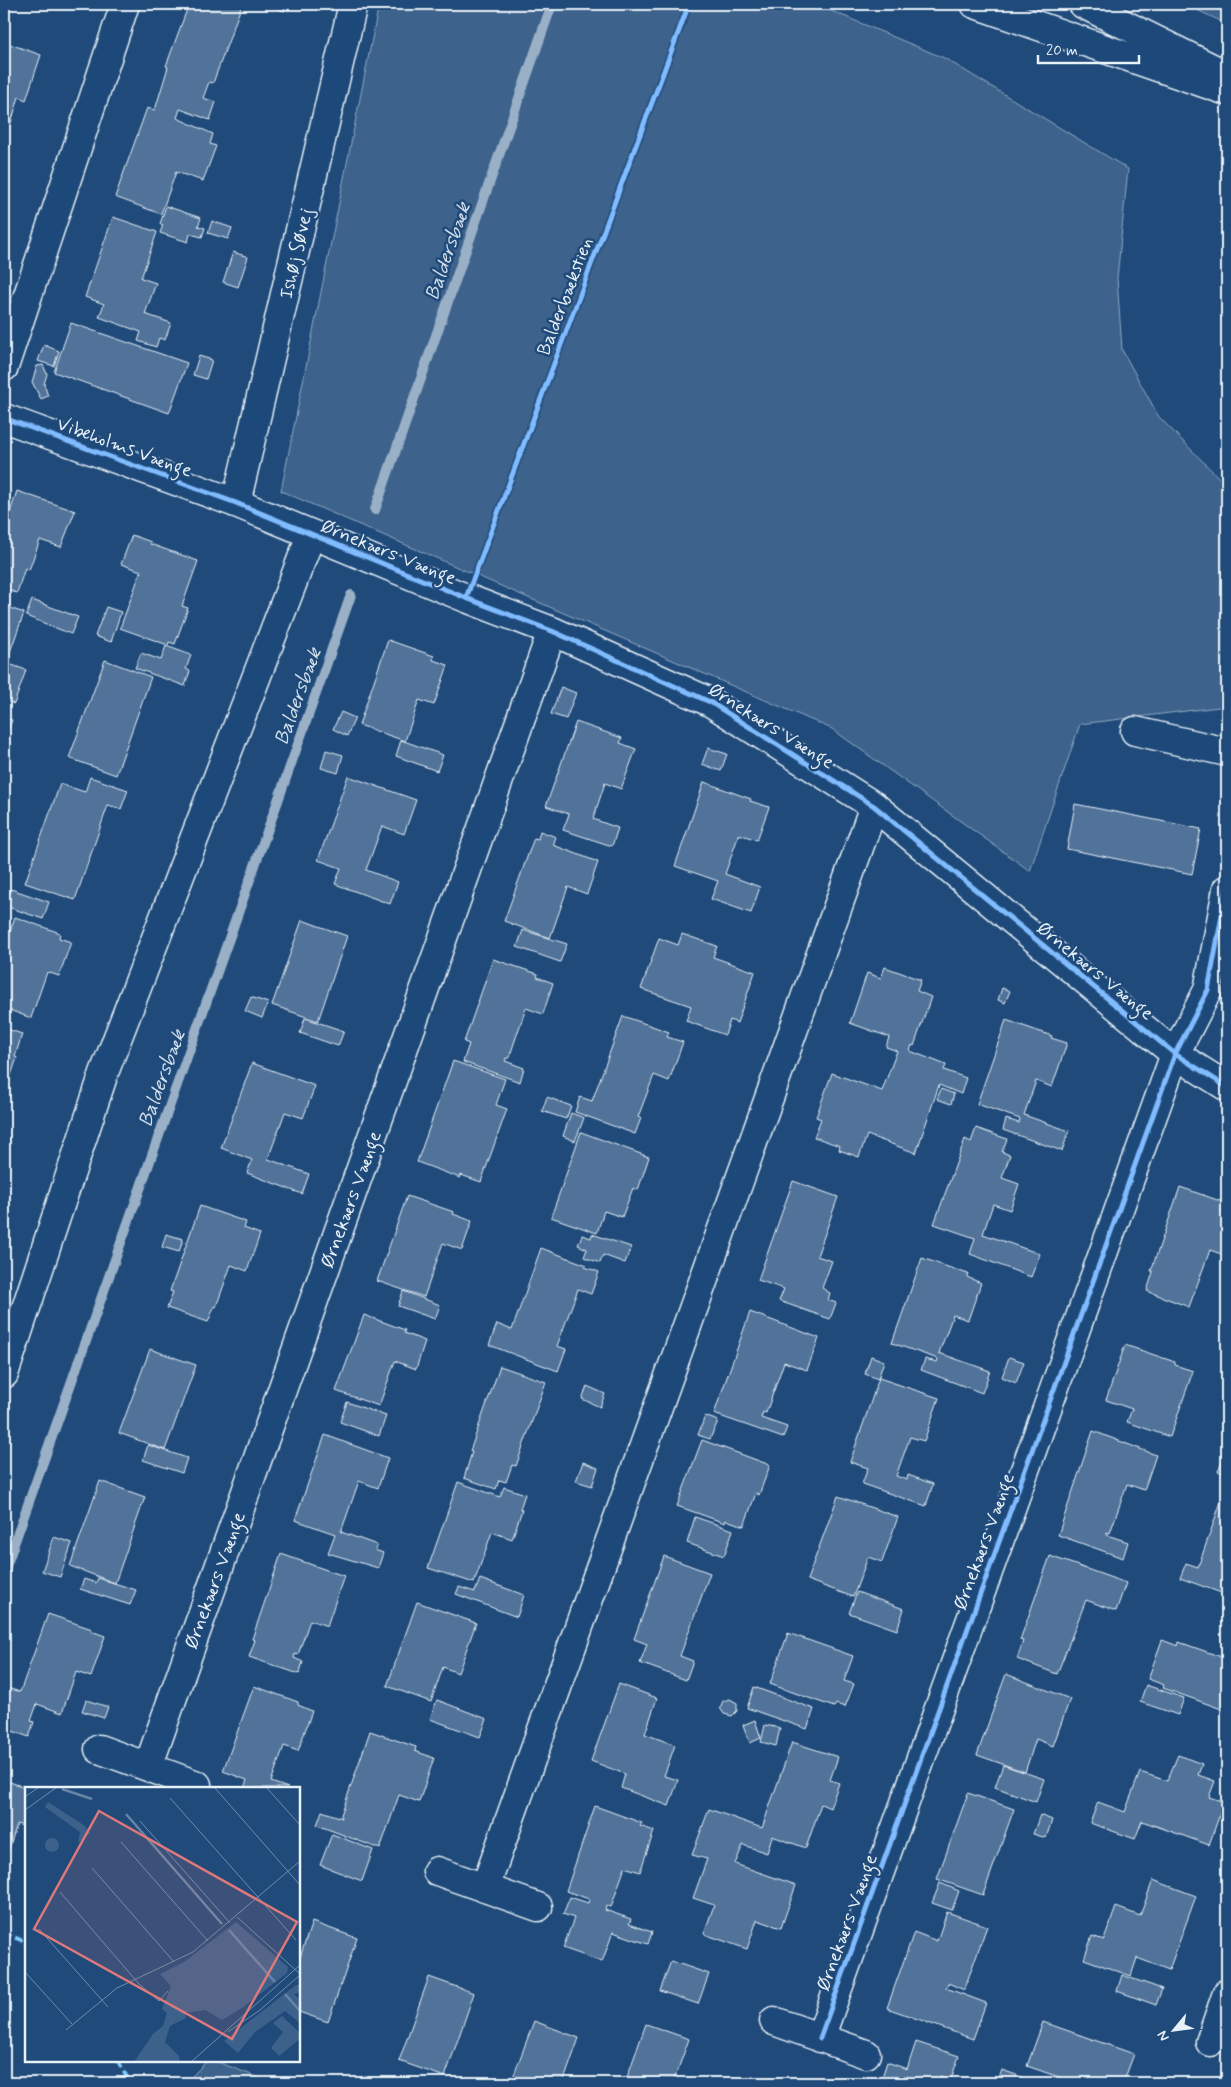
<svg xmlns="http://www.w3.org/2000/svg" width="1231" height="2087" font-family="Mynerve,sans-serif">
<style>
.green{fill:#3c628c;stroke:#92aac2}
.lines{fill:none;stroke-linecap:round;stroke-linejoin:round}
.stream{stroke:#9ab0c7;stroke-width:10}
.building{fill:#517399;stroke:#e8f1f8}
.minor-casing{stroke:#e8f1f8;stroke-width:31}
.tertiary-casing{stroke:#e8f1f8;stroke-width:31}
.minor{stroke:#1f4a7a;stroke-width:28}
.tertiary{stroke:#1f4a7a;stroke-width:28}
.quiet{stroke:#80caff;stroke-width:4;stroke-dasharray:8 4;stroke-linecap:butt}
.cycleway-casing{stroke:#1f4a7a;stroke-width:8}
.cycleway{stroke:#80bcff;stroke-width:5}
.labels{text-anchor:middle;stroke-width:5;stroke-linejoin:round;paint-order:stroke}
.street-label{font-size:19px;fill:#e8f1f8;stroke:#1f4a7a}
.water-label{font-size:20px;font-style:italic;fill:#d4e1ec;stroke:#1f4a7a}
.inset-river{fill:none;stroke:#6685a7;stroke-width:2.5}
.inset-road{fill:none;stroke:#6f8dac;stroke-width:1}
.view{fill:#dd787b;fill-opacity:0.15;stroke:#dd787b;stroke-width:2.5}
.inset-edge{fill:none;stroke:#e8f1f8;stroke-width:2.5}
</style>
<rect width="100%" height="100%" fill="#1f4a7a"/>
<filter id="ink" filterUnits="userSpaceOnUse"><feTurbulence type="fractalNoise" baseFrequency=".02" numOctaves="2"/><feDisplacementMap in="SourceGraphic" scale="10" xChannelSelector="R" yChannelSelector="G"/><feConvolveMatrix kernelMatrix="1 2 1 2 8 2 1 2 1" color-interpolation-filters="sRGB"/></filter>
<g filter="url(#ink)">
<path class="green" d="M379 4H815L944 58 1128 169 1117 278 1122 350 1159 417 1227 486V706L1080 724 1030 871 832 729 281 491Z
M1184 4H1227V24Z
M207 2061H215L273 2083H185Z"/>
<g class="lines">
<path class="stream" d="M375 510 552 4
M4 1572 351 595"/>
</g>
<path class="building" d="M189 4H233L241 7 213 83 209 82 203 98 216 102 210 120 180 109 177 118 213 134 210 144 216 146 203 181 176 172 161 214 115 197 147 108 155 110 168 67 166 66Z
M264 4H287L284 11Z
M4 42 41 55 26 100 19 97 10 126 4 124Z
M166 206 201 218 198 226 205 228 202 237 190 234 188 242 160 233 163 225 160 224Z
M113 217 157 232 141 278 156 283 145 314 171 323 165 340 159 338 156 347 138 341 141 332 99 317 104 304 85 297Z
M212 221 232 228 228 239 208 233Z
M233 252 248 257 238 287 223 282Z
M71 323 187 363 169 413 54 372Z
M44 345 59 351 54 366 38 361Z
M199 356 212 360 206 379 193 375Z
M43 365 47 374 44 384 48 396 41 399 32 382 37 366Z
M17 491 75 511 61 547 40 540 29 570 25 568 17 593 4 589V531Z
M132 535 151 542 150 544 198 561 182 606 188 608 175 644 169 642 168 645 120 628 141 571 121 564Z
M32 600 78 617 71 634 26 616Z
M4 606 24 613 6 663 26 670 14 704 4 700Z
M106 607 121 612 111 642 95 636Z
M388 640 434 656 433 660 448 665 434 705 419 700 405 741 359 725Z
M166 646 191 655 186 669 190 671 185 686 135 668 141 653 161 660Z
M105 660 151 677 116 775 69 758Z
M561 687 576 693 566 719 551 714Z
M341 712 355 718 347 736 333 729Z
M4 717 12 720 8 730 4 729Z
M576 722 622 738 620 743 636 749 621 789 605 783 593 819 618 828 612 846 563 830 569 814 546 806Z
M401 740 443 755 437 771 396 756Z
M708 748 727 754 721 771 702 764Z
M326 750 343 755 338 773 321 768Z
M348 776 416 800 404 834 382 826 366 870 398 882 390 904 335 884 341 868 318 860Z
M90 777 128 790 121 809 108 805 75 900 25 883 60 784 85 792Z
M704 782 751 799 750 801 769 807 757 840 739 834 725 874 760 887 751 913 711 899 718 881 675 866Z
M1075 804 1201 829 1192 874 1067 849Z
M540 831 556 837 553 845 598 862 587 894 568 887 550 938 504 921 534 838 538 839Z
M11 889 49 902 43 919 5 906Z
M15 917 60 933 59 938 71 942 59 976 47 972 31 1018 4 1008V949Z
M302 920 347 936 318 1021 272 1005Z
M523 930 567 944 560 962 517 947Z
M682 934 717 946 713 957 755 972 737 1023 730 1020 725 1035 686 1021 691 1006 641 989 659 938 678 945Z
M493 959 538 974 537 977 553 983 543 1014 526 1008 509 1058H506L505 1061 524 1068 520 1082 463 1062 469 1044 464 1042Z
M885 967 921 980 917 991 931 997 914 1046 912 1045 910 1051 946 1065 944 1070 966 1078 961 1094 939 1085 916 1153 867 1135 859 1157 839 1150 840 1146 814 1137 821 1119 816 1117 832 1073 882 1091 897 1051 886 1047 889 1037 850 1023 867 973 881 978Z
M1002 988 1010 991 1005 1003 998 1000Z
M251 997 268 1003 262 1018 245 1011Z
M623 1016 669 1032 667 1037 683 1042 669 1081 654 1075 638 1117 641 1118 635 1134 575 1112 580 1097 592 1101Z
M305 1018 344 1031 338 1046 300 1033Z
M1006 1020 1052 1036 1051 1038 1067 1043 1052 1087 1036 1081 1024 1115 1069 1131 1062 1151 1003 1130 1006 1119 1019 1123 1020 1119 977 1104Z
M4 1028 22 1034 15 1057 17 1058 4 1095Z
M453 1061 505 1079 496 1105 507 1109 481 1182 461 1175 460 1178 417 1162Z
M252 1063 315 1086 303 1118 285 1112 268 1159 309 1174 302 1194 247 1173 252 1160 221 1148Z
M941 1089 954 1094 951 1104 937 1099Z
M547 1097 571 1106 566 1119 542 1111Z
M571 1113 584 1118 575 1141 563 1136Z
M976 1128 1007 1139 1002 1152 1010 1155 1002 1178 1019 1184 1010 1210 993 1204 983 1234 1040 1254 1031 1277 970 1254 975 1238 934 1224 965 1139 971 1142Z
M581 1132 649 1157 638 1190 633 1188 622 1217 604 1211 597 1233 551 1217Z
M793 1181 838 1197 817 1256 832 1261 822 1288 830 1293 828 1300 836 1303 830 1319 779 1301 784 1289 758 1280Z
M1180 1187 1226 1203 1224 1208 1227 1209V1247L1224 1255 1210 1250 1189 1307 1147 1291 1153 1272 1151 1271Z
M407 1196 454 1212 453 1214 472 1221 462 1250 443 1243 424 1297 377 1281Z
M200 1206 246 1222 244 1228 260 1234 247 1271 231 1265 216 1307H214L208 1322 167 1308 173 1292 170 1291Z
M166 1234 183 1239 179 1252 162 1247Z
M592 1234 631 1247 625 1263 603 1255 600 1263 584 1257 587 1249 578 1245 582 1235 591 1238Z
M541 1248 587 1265 585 1267 599 1272 591 1294 578 1289 557 1346 566 1349 558 1371 489 1345 497 1324 512 1330Z
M922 1258 968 1274 967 1277 981 1283 968 1320 953 1315 939 1353 990 1371 982 1393 921 1370 925 1359 937 1362 938 1359 892 1343Z
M403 1291 440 1305 435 1319 398 1306Z
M750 1312 819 1338 807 1370 784 1362 766 1413 763 1412 761 1418 787 1427 783 1438 714 1414Z
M364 1315 405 1330 404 1333 425 1341 416 1369 395 1361 379 1406 336 1391Z
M1125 1345 1175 1362V1365L1193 1371 1170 1437 1127 1422 1132 1409 1106 1400Z
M150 1349 196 1365 165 1450 119 1433Z
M871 1356 884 1361 878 1379 865 1374Z
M1009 1357 1024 1362 1016 1383 1002 1377Z
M500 1366 546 1382 516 1466 512 1465 506 1482 499 1480 496 1489 464 1478 472 1452 470 1451Z
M879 1378 939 1398 924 1441 910 1437 896 1476 907 1480 908 1475 933 1484 926 1506 862 1484 868 1468 850 1462Z
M587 1386 605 1394 600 1407 582 1399Z
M347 1402 386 1416 379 1436 340 1422Z
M705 1416 718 1421 710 1439 698 1435Z
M1093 1431 1156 1455 1144 1490 1127 1484 1110 1533 1107 1532V1535L1128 1542 1123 1558 1058 1535Z
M325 1435 388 1458 378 1488 359 1481 341 1532 377 1545 375 1550 383 1553 378 1568 328 1553 335 1534 295 1520Z
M702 1440 770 1465 759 1495 756 1493 744 1526 726 1520 725 1523 677 1506Z
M148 1445 187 1458 182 1473 143 1460Z
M1223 1458 1227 1460V1475L1218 1471Z
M583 1462 598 1468 592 1486 576 1481Z
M100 1481 145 1497 115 1583 70 1566Z
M458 1482 500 1497 504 1487 525 1494 520 1509 522 1510 512 1539 492 1532 474 1583 428 1568Z
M1227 1485V1595L1180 1578 1186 1563 1198 1567Z
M838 1496 898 1517 882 1562 868 1557 853 1597 807 1580Z
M695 1517 733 1530 724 1556 687 1543Z
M54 1537 72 1543 60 1577 42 1571Z
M281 1554 344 1576 327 1626 310 1620 298 1655 295 1654 294 1658 303 1662 299 1674 249 1657 255 1640 252 1639Z
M664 1556 710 1573 680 1656 693 1661 686 1680 640 1663 647 1644 634 1639Z
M1050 1556 1126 1583 1116 1611 1086 1600 1057 1674 1017 1659 1023 1641 1020 1640Z
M98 1578 136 1590 130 1605 80 1589 84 1579 96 1583Z
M480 1579 524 1595 517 1617 456 1594 459 1587 475 1592Z
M857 1592 904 1609 897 1630 849 1613Z
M417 1602 476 1623 458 1673 443 1667 431 1702 387 1686Z
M48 1614 92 1629 91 1631 105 1636 91 1677 76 1672 62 1713 37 1704 31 1721 34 1722 29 1737 4 1728V1687L20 1692Z
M788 1633 853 1656 844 1681 854 1684 845 1707 836 1704 834 1707 770 1684Z
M1162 1640 1178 1646 1179 1642 1227 1659V1711L1163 1688 1164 1685 1148 1679Z
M1006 1674 1070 1699 1053 1746 1036 1739 1025 1772 977 1755Z
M619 1684 657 1698 645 1734 675 1745 664 1776 678 1780 669 1806 621 1788 625 1774 591 1761Z
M1146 1685 1184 1698 1178 1715 1140 1702Z
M254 1686 298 1702V1705L312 1711 298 1751 284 1746 271 1782 288 1788H244L247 1780 223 1771Z
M754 1687 814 1709 807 1729 747 1708Z
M730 1699 737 1703V1711L732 1716 724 1714 720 1708 723 1701Z
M86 1700 108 1707 104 1718 82 1711Z
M437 1700 487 1719 480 1737 430 1719Z
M755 1720 761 1738 750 1743 743 1725Z
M765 1725 780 1728 776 1746 761 1742Z
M370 1731 416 1747 415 1751 434 1758 419 1802 399 1795 380 1849 317 1825 322 1811 342 1818 341 1815Z
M792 1742 838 1757 830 1780 839 1783 830 1808 821 1804 806 1848 772 1836 767 1853 743 1845 735 1864 796 1885 781 1928 757 1920 747 1949 704 1934 714 1905 693 1898 707 1859 692 1855 709 1809 762 1828Z
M1178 1755 1202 1764 1198 1775 1215 1781 1209 1797 1224 1802 1209 1845 1142 1821 1135 1839 1090 1823 1098 1802 1125 1812 1140 1772 1167 1781Z
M1003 1765 1044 1779 1036 1802 995 1787Z
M4 1780 27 1788 26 1827 17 1824 4 1864Z
M968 1793 1014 1809 983 1895 937 1879Z
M595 1806 642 1823 640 1826 654 1831 640 1872 625 1867 611 1907 606 1906 605 1910 631 1919 629 1924 652 1932 648 1944 613 1932 602 1962 563 1948 574 1918 563 1914 570 1897 588 1903 589 1899 566 1891Z
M1040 1815 1052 1820 1046 1838 1033 1834Z
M332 1834 373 1850 362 1881 320 1865Z
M1153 1880 1196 1896 1169 1970 1137 1958 1131 1976 1084 1959 1092 1936 1104 1940 1116 1907 1140 1916Z
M940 1883 959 1891 952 1910 932 1903Z
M947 1912 987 1926 964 1990 948 1983 946 1988 986 2003 973 2039 887 2008 914 1932 937 1941Z
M312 1922 357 1938 328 2022 299 2012V1960Z
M671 1961 709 1974 698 2004 660 1991Z
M1122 1975 1162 1989 1156 2005 1117 1991Z
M429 1977 474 1993 445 2077 399 2061Z
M534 2021 579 2038 563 2083H511Z
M1043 2022 1134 2054 1123 2083H1076L1027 2066Z
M646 2024 689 2039 673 2083H625Z
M916 2042 959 2056 951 2079 940 2076 938 2083 929 2082 928 2083H880L887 2062 907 2069Z
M1002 2070 1039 2083H997Z"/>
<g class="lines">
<defs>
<path id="minor" d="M4 367 125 4
M4 418 236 503 466 598 552 631 710 702 874 806 1175 1054 1227 1087
M1135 731 1227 752
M4 1374 104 1073 311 535
M99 1749 197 1785
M148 1767 552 631
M437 1871 538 1907
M485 1888 874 806
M774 2021 866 2054
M820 2038 1175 1054 1208 990 1227 889
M1210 2042 1227 1993"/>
<path id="tertiary" d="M975 4 1227 91
M1083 4 1224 74
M236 503 353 4"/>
</defs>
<use href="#minor" class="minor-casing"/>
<use href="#tertiary" class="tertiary-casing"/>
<use href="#minor" class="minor"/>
<use href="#tertiary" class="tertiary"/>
<path class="quiet" d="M4 1933 21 1940 26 1945
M118 2061 130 2083"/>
<defs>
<path id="cycleway" d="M4 418 236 503 466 598 552 631 710 702 874 806 1175 1054 1227 1087
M466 598 689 4
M820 2038 1175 1054 1208 990 1227 889"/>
</defs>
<use href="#cycleway" class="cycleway-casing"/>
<use href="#cycleway" class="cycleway"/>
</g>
</g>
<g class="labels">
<g class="street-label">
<text transform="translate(295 253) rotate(-77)" y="7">Ishøj Søvej</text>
<text transform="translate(564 296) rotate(-69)" y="7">Balderbækstien</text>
<text transform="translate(125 446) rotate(20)" y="7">Vibeholms Vænge</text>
<text transform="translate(389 551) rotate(22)" y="7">Ørnekærs Vænge</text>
<text transform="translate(772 725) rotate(32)" y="7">Ørnekærs Vænge</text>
<text transform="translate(1096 970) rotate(39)" y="7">Ørnekærs Vænge</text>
<text transform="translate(350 1199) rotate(-70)" y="7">Ørnekærs Vænge</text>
<text transform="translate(983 1541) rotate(-70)" y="7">Ørnekærs Vænge</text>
<text transform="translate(214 1580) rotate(-70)" y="7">Ørnekærs Vænge</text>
<text transform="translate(846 1922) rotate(-70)" y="7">Ørnekærs Vænge</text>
</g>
<g class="water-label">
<text transform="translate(447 251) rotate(-71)" y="7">Baldersbæk</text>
<text transform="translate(297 696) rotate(-70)" y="7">Baldersbæk</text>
<text transform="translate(161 1078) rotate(-70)" y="7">Baldersbæk</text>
</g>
</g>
<g transform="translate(25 1787)">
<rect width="275" height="275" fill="#1f4a7a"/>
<path d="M23 15 60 39 65 46 53 56 55 45 20 20ZM20 58a7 7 0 1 1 14 0a7 7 0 1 1-14 0ZM211 135 263 180 262 186 217 221 197 233 180 223 160 226 161 231 145 239 140 255 154 269 155 275H109L128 247 138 239 142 226 137 222 146 199 135 187 159 175ZM271 198H275V205L269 207 275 213V236L260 224 230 245 213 266 199 254ZM257 229 275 246V252L254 269 246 261 258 245 248 236Z" fill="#3c628c"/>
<path class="inset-river" d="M37 2 67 12M101 27 197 137M204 143 250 195M260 207 275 224"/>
<path class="inset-road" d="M189 0 275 98M241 0 275 38M0 10 14 0M145 11 271 153M0 23 32 0M115 34 205 136M96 55 183 154M67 81 149 175M35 105 114 197 134 214 143 204M212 130 275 187M14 142 83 220M0 185 47 237M41 243 92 201 168 165 275 74M203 245 235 223 275 188M166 275 275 178"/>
<path class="view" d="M74 24 272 135 207 252 9 142Z"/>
<rect width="275" height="275" class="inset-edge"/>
</g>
<rect width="1231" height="2087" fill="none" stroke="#1f4a7a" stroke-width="20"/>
<rect x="10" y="10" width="1211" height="2067" fill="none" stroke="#e8f1f8" stroke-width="2" filter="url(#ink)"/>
<g transform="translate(1174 2030) rotate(241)" stroke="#1f4a7a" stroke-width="4" paint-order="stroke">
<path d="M0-4L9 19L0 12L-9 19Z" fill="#e8f1f8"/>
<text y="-8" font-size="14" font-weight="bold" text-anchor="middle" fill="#e8f1f8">N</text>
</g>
<path d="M1038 55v8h101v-8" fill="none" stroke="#e8f1f8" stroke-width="2.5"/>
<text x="1046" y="55" font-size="15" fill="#e8f1f8" stroke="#1f4a7a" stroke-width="4" paint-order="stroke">20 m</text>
</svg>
